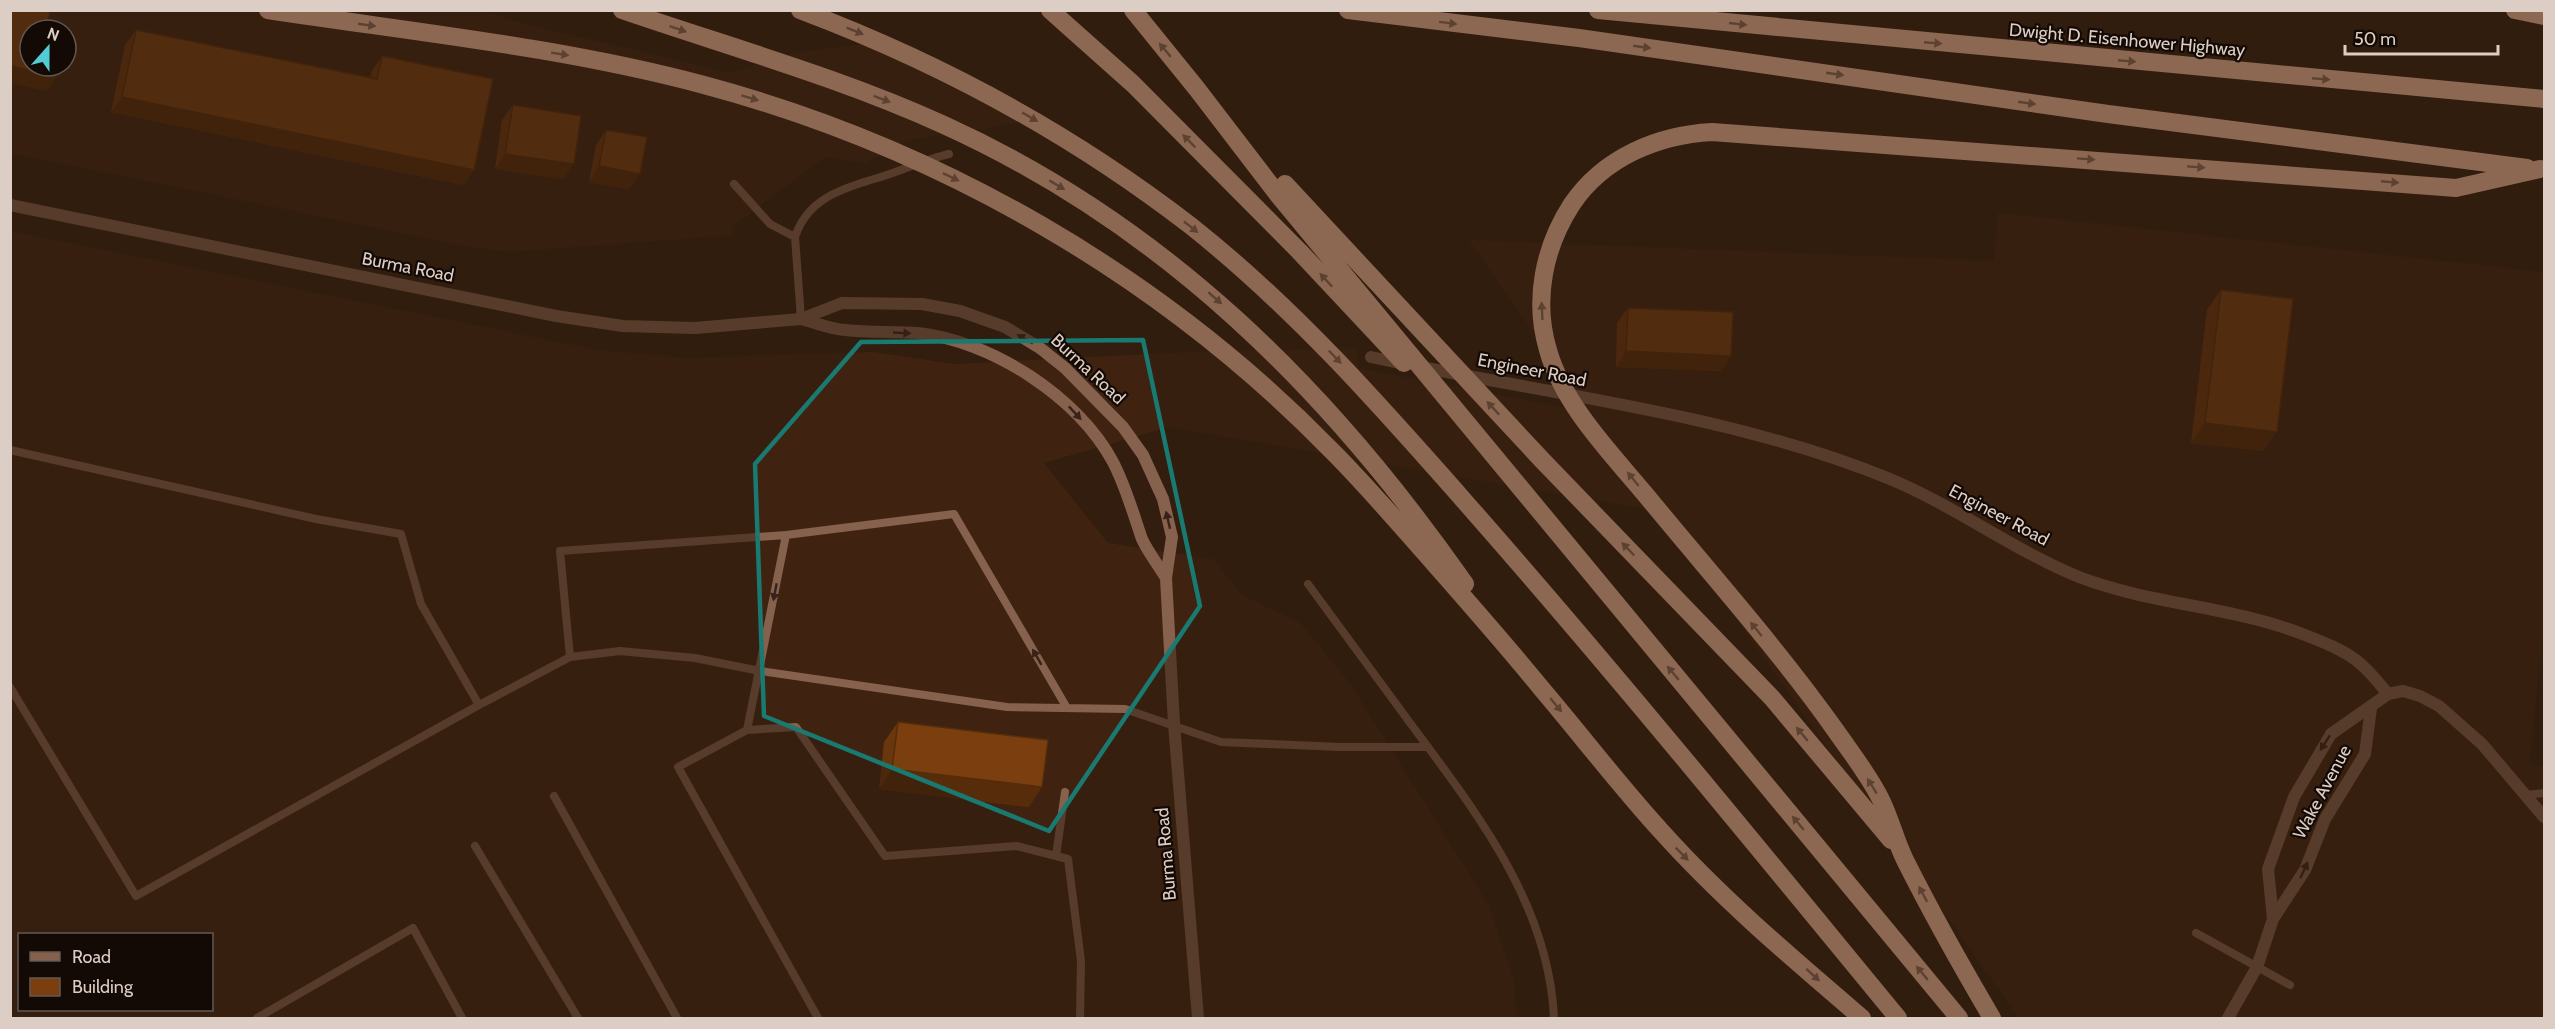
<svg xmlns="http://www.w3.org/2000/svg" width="2555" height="1029" font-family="Cabin,sans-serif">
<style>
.built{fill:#3f2310;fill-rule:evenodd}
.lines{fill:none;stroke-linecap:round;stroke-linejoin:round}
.lane{stroke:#86614e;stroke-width:8}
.street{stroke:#86614e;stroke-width:12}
.highway{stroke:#fbc3a6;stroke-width:18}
.wall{fill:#6a360d}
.shaded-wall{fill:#562c0a}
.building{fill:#7b3f0f;stroke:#562c0a;stroke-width:1.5}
.oneway{fill:#936f5e}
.oneway2{fill:#36231b}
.marked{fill:none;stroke:#197a72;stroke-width:4.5;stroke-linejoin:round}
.labels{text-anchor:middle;stroke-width:4.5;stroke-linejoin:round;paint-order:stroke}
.street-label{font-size:18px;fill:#ddcec5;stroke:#130905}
</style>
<rect width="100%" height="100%" fill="#321d0e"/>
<path class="built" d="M11 10 481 11 529 25 730 73 795 53 871 43 1023 122 908 140 865 163 825 157 732 227 733 235 507 252 460 245 11 153ZM30 30H66V66H30Z
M1998 213 2544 272V625L2529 764 2544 766V1018H2019L1660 511 1169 427 1044 463 1108 543 1213 559 1242 595 1300 623 1349 682 1489 906 1514 981 1517 1018H11L10 231 597 350 684 358 874 352 955 364 1169 353 1356 348 1358 368 1590 413 1469 240 1994 261ZM20 934H212V1010H20Z"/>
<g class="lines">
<path class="lane" d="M734 184 770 224 795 237
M801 319 795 237C807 200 840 189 874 179 899 172 923 160 949 154
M10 450 316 519 401 534 421 604 479 705 570 657 620 651 695 658 760 671 1007 707 1125 709 1221 742 1341 747H1428
M1308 584C1344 633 1380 682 1416 731 1480 817 1549 907 1554 1018
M570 657 560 551 786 535 954 514 1067 708
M10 687 136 896 479 705
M747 730 786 535
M2526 795 2544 793
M554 796 677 1018
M475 846 578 1018
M1056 856 1065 792
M2196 933 2290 985
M257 1018 413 928 462 1018
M818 1018 678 767 747 730 796 727 885 856 1016 846 1068 859 1081 961 1080 1018"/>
<path class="street" d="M10 205 556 316 623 326 695 328 801 319 842 303 922 304 960 311 1005 327 1040 348 1065 368 1123 427 1143 455 1163 499 1172 537 1166 578 1174 724 1198 1018
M801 319C816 323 831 329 845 330 870 333 894 331 918 333 992 341 1078 397 1113 462 1126 487 1133 513 1142 539 1148 552 1158 565 1166 578
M1371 357 1404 364
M1421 367C1577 398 1741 418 1890 479 1955 506 2013 550 2079 577 2152 605 2232 606 2305 635 2323 642 2341 649 2356 660 2369 670 2378 682 2388 694
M2273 919 2268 869 2294 797 2331 734 2388 694 2403 691 2420 696 2439 706 2482 744 2544 817
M2228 1018 2257 967 2273 919 2305 870 2325 819 2365 754 2371 708"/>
<path class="highway" d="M268 10C412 32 562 47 704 85 940 148 1162 276 1333 452 1368 487 1399 524 1432 561 1469 603 1506 645 1541 688 1581 735 1619 785 1661 831 1722 899 1793 959 1862 1018
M622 10C730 47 841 78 944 125 1164 225 1328 388 1465 584
M800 10C941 63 1072 134 1191 226 1297 310 1385 411 1474 512 1619 677 1758 848 1898 1018
M1050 10 1133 84 1299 251 1404 363
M1133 10 1197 89 1279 196 1959 1018
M1348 10 1579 38 2108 114 2527 168
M1598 10 2544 99
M2515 10 2544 16
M1285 184 1542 460 1772 698 1891 840
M1992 1018C1962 967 1932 914 1905 860 1896 842 1891 821 1882 802 1871 778 1852 754 1836 731 1778 649 1709 572 1645 494 1609 451 1563 404 1548 350 1533 300 1544 247 1572 204 1604 157 1658 135 1712 132L2456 188 2540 169"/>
</g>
<path class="wall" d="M136 30 370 78 372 71 382 56 463 185 111 112 125 45Z
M513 105 563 179 495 169 502 120Z
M606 130 629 189 589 182 596 145Z
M2221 290 2263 451 2191 443 2207 310Z
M1628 308 1721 371 1616 367 1617 323Z
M898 722 1029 807 879 789 884 742Z"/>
<path class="shaded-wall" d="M10 66 57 76 47 91 10 83Z
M122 97 474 170 463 185 111 112Z
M505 154 574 164 563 179 495 169Z
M599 166 640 174 629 189 589 182Z
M1626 351 1731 356 1721 371 1616 367Z
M2205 423 2277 432 2263 451 2191 443Z
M892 769 1042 787 1029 807 879 789Z"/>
<path class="building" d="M10 10H50L47 28 58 30H30V66H60L57 76 10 66Z
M136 30 377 79 382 56 493 79 474 170 122 97Z
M513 105 581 116 574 164 505 154Z
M606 130 647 137 640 174 599 166Z
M2221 290 2293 299 2277 432 2205 423Z
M1628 308 1733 312 1731 356 1626 351Z
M898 722 1048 740 1042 787 892 769Z"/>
<defs><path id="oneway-solid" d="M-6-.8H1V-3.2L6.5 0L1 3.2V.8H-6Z" transform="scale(1.5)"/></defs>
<g class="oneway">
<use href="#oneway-solid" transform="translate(1448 23) rotate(7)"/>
<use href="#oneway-solid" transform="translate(1738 24) rotate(6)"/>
<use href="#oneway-solid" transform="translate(367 25) rotate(8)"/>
<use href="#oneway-solid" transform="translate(678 29) rotate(19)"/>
<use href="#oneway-solid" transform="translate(855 31) rotate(22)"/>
<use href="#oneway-solid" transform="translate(1933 43) rotate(5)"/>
<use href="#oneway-solid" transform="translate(1642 47) rotate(8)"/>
<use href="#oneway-solid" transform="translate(1165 50) rotate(-130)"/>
<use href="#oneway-solid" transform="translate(560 54) rotate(9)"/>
<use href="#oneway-solid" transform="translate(2127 61) rotate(5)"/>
<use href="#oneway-solid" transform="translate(1835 74) rotate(8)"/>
<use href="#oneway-solid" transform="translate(2321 79) rotate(5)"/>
<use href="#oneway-solid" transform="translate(750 98) rotate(17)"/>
<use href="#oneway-solid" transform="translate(882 99) rotate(21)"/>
<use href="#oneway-solid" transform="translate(2027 103) rotate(8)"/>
<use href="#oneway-solid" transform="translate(1030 117) rotate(30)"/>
<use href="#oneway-solid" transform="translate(1189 141) rotate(-135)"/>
<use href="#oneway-solid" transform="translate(2086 159) rotate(4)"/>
<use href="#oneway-solid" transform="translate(2196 167) rotate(4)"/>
<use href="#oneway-solid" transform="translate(951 177) rotate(26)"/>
<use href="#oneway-solid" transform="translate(2390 182) rotate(5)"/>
<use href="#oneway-solid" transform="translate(1057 185) rotate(31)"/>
<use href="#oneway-solid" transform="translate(1191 227) rotate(38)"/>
<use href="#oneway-solid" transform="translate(1326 280) rotate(-133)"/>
<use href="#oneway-solid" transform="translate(1215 298) rotate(41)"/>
<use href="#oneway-solid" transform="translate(1542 311) rotate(-93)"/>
<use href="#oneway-solid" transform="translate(1335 357) rotate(46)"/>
<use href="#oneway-solid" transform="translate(1493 408) rotate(-133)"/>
<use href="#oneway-solid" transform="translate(1633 479) rotate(-129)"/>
<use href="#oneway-solid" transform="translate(1628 549) rotate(-134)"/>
<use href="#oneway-solid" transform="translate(1756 629) rotate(-129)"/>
<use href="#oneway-solid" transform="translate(1673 673) rotate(-130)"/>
<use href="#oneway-solid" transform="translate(1556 705) rotate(50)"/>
<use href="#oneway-solid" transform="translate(1802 734) rotate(-130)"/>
<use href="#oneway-solid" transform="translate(1872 786) rotate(-122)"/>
<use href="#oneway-solid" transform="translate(1798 823) rotate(-130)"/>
<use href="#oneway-solid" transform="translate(1682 854) rotate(45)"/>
<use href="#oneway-solid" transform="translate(1923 894) rotate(-118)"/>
<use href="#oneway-solid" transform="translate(1922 973) rotate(-130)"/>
<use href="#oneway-solid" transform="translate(1813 975) rotate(42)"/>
</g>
<g class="oneway2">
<use href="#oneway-solid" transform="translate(902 333) rotate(3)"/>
<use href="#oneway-solid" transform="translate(1025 339) rotate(-150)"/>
<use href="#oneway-solid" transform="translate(1075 413) rotate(47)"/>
<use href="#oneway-solid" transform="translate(1168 520) rotate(-103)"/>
<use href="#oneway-solid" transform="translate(775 592) rotate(101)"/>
<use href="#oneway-solid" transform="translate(1037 657) rotate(-120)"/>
<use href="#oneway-solid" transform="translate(2325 743) rotate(123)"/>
<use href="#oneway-solid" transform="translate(2304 870) rotate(-65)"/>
</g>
<path d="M0 0H2555V1029H0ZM1143 340 1200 606 1049 831 764 716 755 464 861 342Z" fill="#321d0e" fill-opacity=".55" fill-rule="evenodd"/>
<path class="marked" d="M1143 340 1200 606 1049 831 764 716 755 464 861 342Z"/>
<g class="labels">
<g class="street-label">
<text transform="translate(2127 40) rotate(5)" y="6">Dwight D. Eisenhower Highway</text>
<text transform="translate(408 267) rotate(11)" y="6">Burma Road</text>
<text transform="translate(1088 369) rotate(43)" y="6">Burma Road</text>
<text transform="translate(1532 370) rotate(11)" y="6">Engineer Road</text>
<text transform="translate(1999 515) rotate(28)" y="6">Engineer Road</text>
<text transform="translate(2322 792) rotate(-62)" y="6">Wake Avenue</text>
<text transform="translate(1166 854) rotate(-95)" y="6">Burma Road</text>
</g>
</g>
<rect width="2555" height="1029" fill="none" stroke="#ddcec5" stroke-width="24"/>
<rect x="18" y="933" width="195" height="78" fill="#130905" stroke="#645852" stroke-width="1.5"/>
<rect x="30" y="952" width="30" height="9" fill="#86614e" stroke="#645852" stroke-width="1.5"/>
<text x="72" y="963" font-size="18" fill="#ddcec5">Road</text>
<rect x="30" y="978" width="30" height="18" fill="#7b3f0f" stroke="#645852" stroke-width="1.5"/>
<text x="72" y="993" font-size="18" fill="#ddcec5">Building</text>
<g transform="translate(48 48) rotate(21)"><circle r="28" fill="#130905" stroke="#645852" stroke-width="1.5"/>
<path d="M0-4.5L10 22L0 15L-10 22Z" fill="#51ccd4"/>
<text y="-9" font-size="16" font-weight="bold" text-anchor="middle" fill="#ddcec5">N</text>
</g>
<path d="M2345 45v9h153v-9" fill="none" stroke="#ddcec5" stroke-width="3"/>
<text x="2354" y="45" font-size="18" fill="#ddcec5" stroke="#130905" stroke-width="4.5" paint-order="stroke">50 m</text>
</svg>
